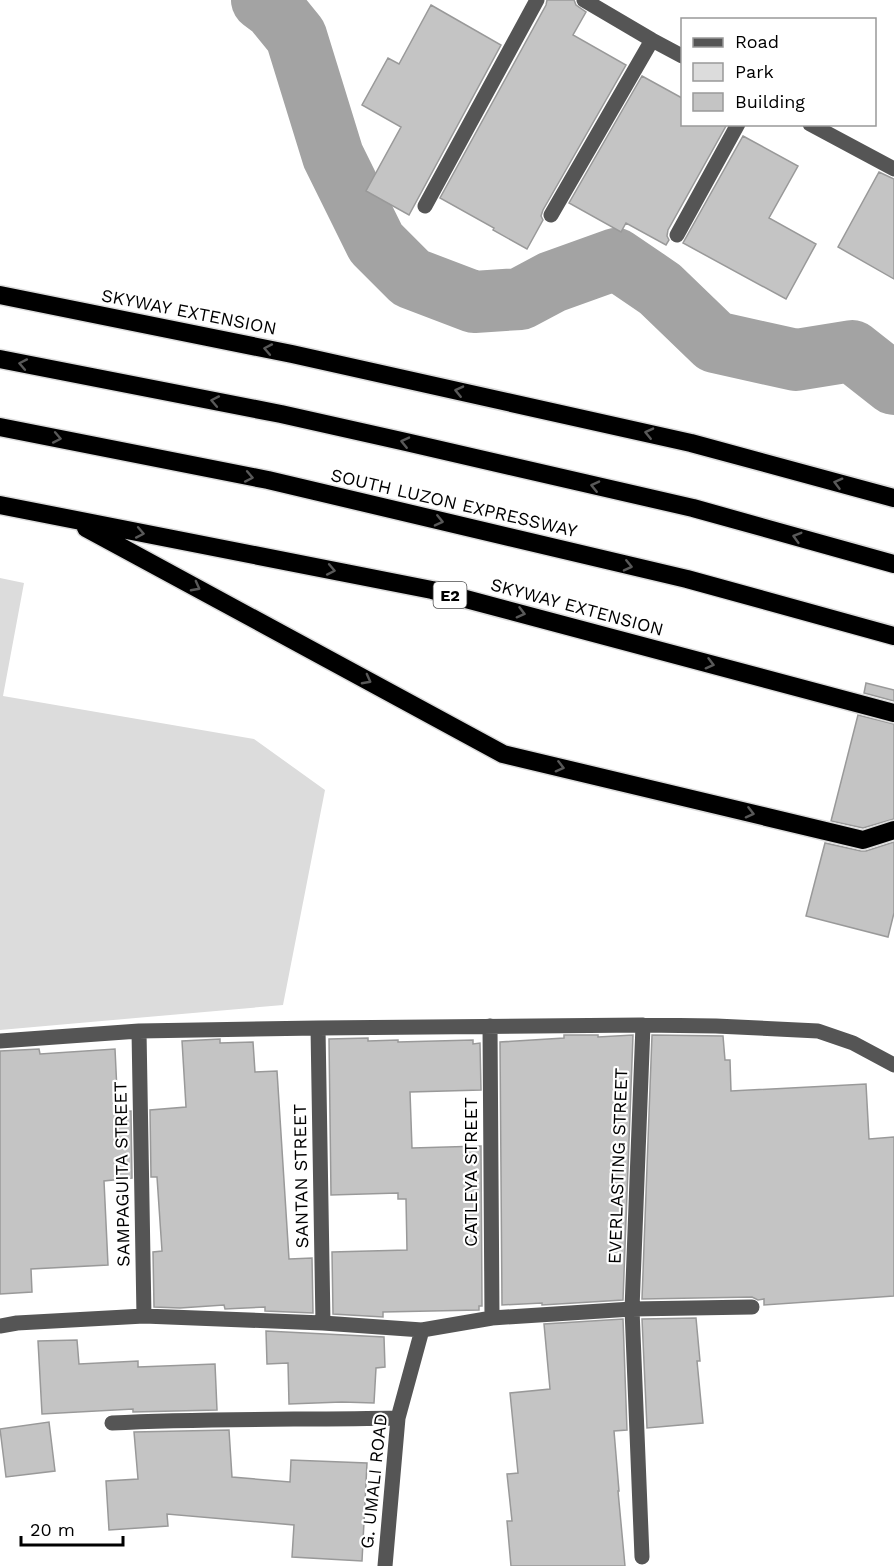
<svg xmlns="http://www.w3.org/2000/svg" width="894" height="1566" font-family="'Work Sans',sans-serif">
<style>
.green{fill:#dcdcdc}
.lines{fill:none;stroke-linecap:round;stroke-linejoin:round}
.river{stroke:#a3a3a3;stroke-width:62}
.building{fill:#c4c4c4;stroke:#999;stroke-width:1.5}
.highway-casing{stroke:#dbdbdb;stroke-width:21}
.minor{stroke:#555;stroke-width:15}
.highway{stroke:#000;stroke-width:18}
.oneway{stroke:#595959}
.labels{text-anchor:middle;stroke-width:4.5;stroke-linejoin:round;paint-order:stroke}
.shield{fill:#fff;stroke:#4c4c4c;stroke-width:1.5}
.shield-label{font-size:16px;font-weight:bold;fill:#000}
.street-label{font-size:18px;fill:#000;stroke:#fff}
</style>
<rect width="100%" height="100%" fill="#fff"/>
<path class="green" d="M0 578 24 583 3 696 254 739 325 790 283 1005 0 1030Z"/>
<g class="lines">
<path class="river" d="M262 0 274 9 296 36 333 156 376 243 411 278 474 302 520 299 552 282 616 259 660 289 715 342 796 360 852 351 894 384"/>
</g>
<path class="building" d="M547 0H574L576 5 586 12 573 35 626 65 543 210 541 216 543 220 527 249 493 230 494 228 440 198 546 5Z
M431 5 501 45 409 215 366 191 401 127 362 105 388 58 399 64Z
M642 76 682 98V124H723L726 126 668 230 667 236 669 240 666 245 626 223 621 232 569 203Z
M743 136 798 166 769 218 816 244 786 299 683 243Z
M879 172 894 179V279L838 247Z
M866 683 894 690V701L864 693Z
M858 715 894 724V819L863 828 831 821Z
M894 842V913L888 937 806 916 825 843 861 851H866Z
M564 1035H598V1037L633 1035 623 1300 542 1305V1303L502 1305 500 1042 564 1038Z
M652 1035 723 1036 725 1060H730L731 1091 866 1084 869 1139 894 1137V1296L764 1305V1299L758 1300 752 1297 642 1299Z
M368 1038V1041L398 1040V1042L473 1040V1044L480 1043 481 1090 410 1092 412 1148 481 1146 482 1306H479V1310L383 1312V1317L333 1314 332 1252 407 1250 406 1199H398V1193L331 1195 329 1039Z
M220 1039V1043L253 1042 255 1072 277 1071 289 1259 312 1258 313 1313 265 1311V1307L225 1309 224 1305 180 1308 154 1307 153 1252 162 1251 157 1177H151L150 1110 186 1107 182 1041Z
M39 1049 40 1054 115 1049 118 1112 131 1111 132 1178 104 1181 108 1265 31 1269 32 1292 0 1294V1051Z
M696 1318 700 1361H697L703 1423 647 1428 642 1319Z
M623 1319 627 1430 614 1431 619 1491H618L625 1566H511L507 1521H512L507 1474 518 1473 510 1393 550 1389 544 1324Z
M266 1331 384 1337 385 1367 376 1368 374 1403 342 1402 289 1404 288 1363 267 1364Z
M77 1340 79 1364 138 1361V1367L215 1364 217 1410 133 1412V1409L42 1414 38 1341Z
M49 1422 55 1471 6 1477 0 1429Z
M229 1430 232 1477 290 1482 291 1460 367 1463 362 1561 292 1557 294 1525 167 1514 168 1526 109 1530 106 1481 138 1479 134 1432Z"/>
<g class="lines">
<defs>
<path id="highway" d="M0 295 292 354 691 443 894 498
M0 359 281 414 406 442 693 508 894 564
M0 427 268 480 687 579 894 636
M0 505 432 590 894 713
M86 528 503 754 863 840 894 830"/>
</defs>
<use href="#highway" class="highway-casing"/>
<path class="minor" d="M584 0 652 40 682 56
M810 124 894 169
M425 206 537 0
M551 215 652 40
M677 235 738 124
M490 1026 492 1318
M318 1028 323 1323
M139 1031 144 1316
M0 1041 139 1031 318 1028 643 1025 716 1026 818 1031 853 1043 894 1065
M0 1326 17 1323 144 1316 323 1323 422 1330 492 1318 632 1309 752 1307
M112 1423C207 1418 303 1420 398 1418
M642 1557 632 1309 643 1025
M385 1566 398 1418 422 1330"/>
<use href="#highway" class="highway"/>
</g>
<defs><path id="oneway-chevron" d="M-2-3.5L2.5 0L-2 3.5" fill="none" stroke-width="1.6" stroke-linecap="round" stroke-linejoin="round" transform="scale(1.5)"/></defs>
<g class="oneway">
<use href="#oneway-chevron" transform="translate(268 349) rotate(-169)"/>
<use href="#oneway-chevron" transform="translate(23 364) rotate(-169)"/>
<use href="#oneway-chevron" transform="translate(459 391) rotate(-167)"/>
<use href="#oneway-chevron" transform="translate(215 401) rotate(-169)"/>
<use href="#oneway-chevron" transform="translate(649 433) rotate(-167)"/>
<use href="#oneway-chevron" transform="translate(57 438) rotate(11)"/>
<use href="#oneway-chevron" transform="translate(405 442) rotate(-167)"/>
<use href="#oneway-chevron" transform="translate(249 477) rotate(11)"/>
<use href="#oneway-chevron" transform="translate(838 483) rotate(-165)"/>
<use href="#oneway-chevron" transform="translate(595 486) rotate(-167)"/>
<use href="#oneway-chevron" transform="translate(439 521) rotate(13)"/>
<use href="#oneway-chevron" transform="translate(140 533) rotate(11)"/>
<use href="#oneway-chevron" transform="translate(797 537) rotate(-164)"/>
<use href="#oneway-chevron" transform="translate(628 566) rotate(13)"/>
<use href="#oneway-chevron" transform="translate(331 570) rotate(11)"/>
<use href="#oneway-chevron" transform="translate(196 587) rotate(28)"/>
<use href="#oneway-chevron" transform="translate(521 613) rotate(15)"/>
<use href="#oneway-chevron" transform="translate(710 664) rotate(15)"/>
<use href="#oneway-chevron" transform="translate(367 680) rotate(28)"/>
<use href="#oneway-chevron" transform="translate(560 767) rotate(14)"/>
<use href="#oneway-chevron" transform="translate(750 813) rotate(14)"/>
</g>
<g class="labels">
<rect class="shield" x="433.5" y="582" width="33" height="26" rx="4.5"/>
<g class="shield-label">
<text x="450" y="601">E2</text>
</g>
<g class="street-label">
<text transform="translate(189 312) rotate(11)" y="6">SKYWAY EXTENSION</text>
<text transform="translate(454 503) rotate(13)" y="6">SOUTH LUZON EXPRESSWAY</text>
<text transform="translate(577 607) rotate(15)" y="6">SKYWAY EXTENSION</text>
<text transform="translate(618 1166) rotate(-88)" y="6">EVERLASTING STREET</text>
<text transform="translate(471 1172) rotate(-90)" y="6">CATLEYA STREET</text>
<text transform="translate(122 1174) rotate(-91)" y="6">SAMPAGUITA STREET</text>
<text transform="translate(301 1176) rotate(-91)" y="6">SANTAN STREET</text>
<text transform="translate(374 1481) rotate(-84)" y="6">G. UMALI ROAD</text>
</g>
</g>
<rect x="681" y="18" width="195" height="108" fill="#ffffff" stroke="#999999" stroke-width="1.5"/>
<rect x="693" y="38" width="30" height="9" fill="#555555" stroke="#999999" stroke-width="1.5"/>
<text x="735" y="48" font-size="18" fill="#000000">Road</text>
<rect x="693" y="63" width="30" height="18" fill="#dcdcdc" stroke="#999999" stroke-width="1.5"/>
<text x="735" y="78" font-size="18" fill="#000000">Park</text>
<rect x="693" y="93" width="30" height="18" fill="#c4c4c4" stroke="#999999" stroke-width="1.5"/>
<text x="735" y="108" font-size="18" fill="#000000">Building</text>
<path d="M21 1536v9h102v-9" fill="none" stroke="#000000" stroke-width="3"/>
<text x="30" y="1536" font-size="18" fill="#000000" stroke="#ffffff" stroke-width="4.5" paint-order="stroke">20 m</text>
</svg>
